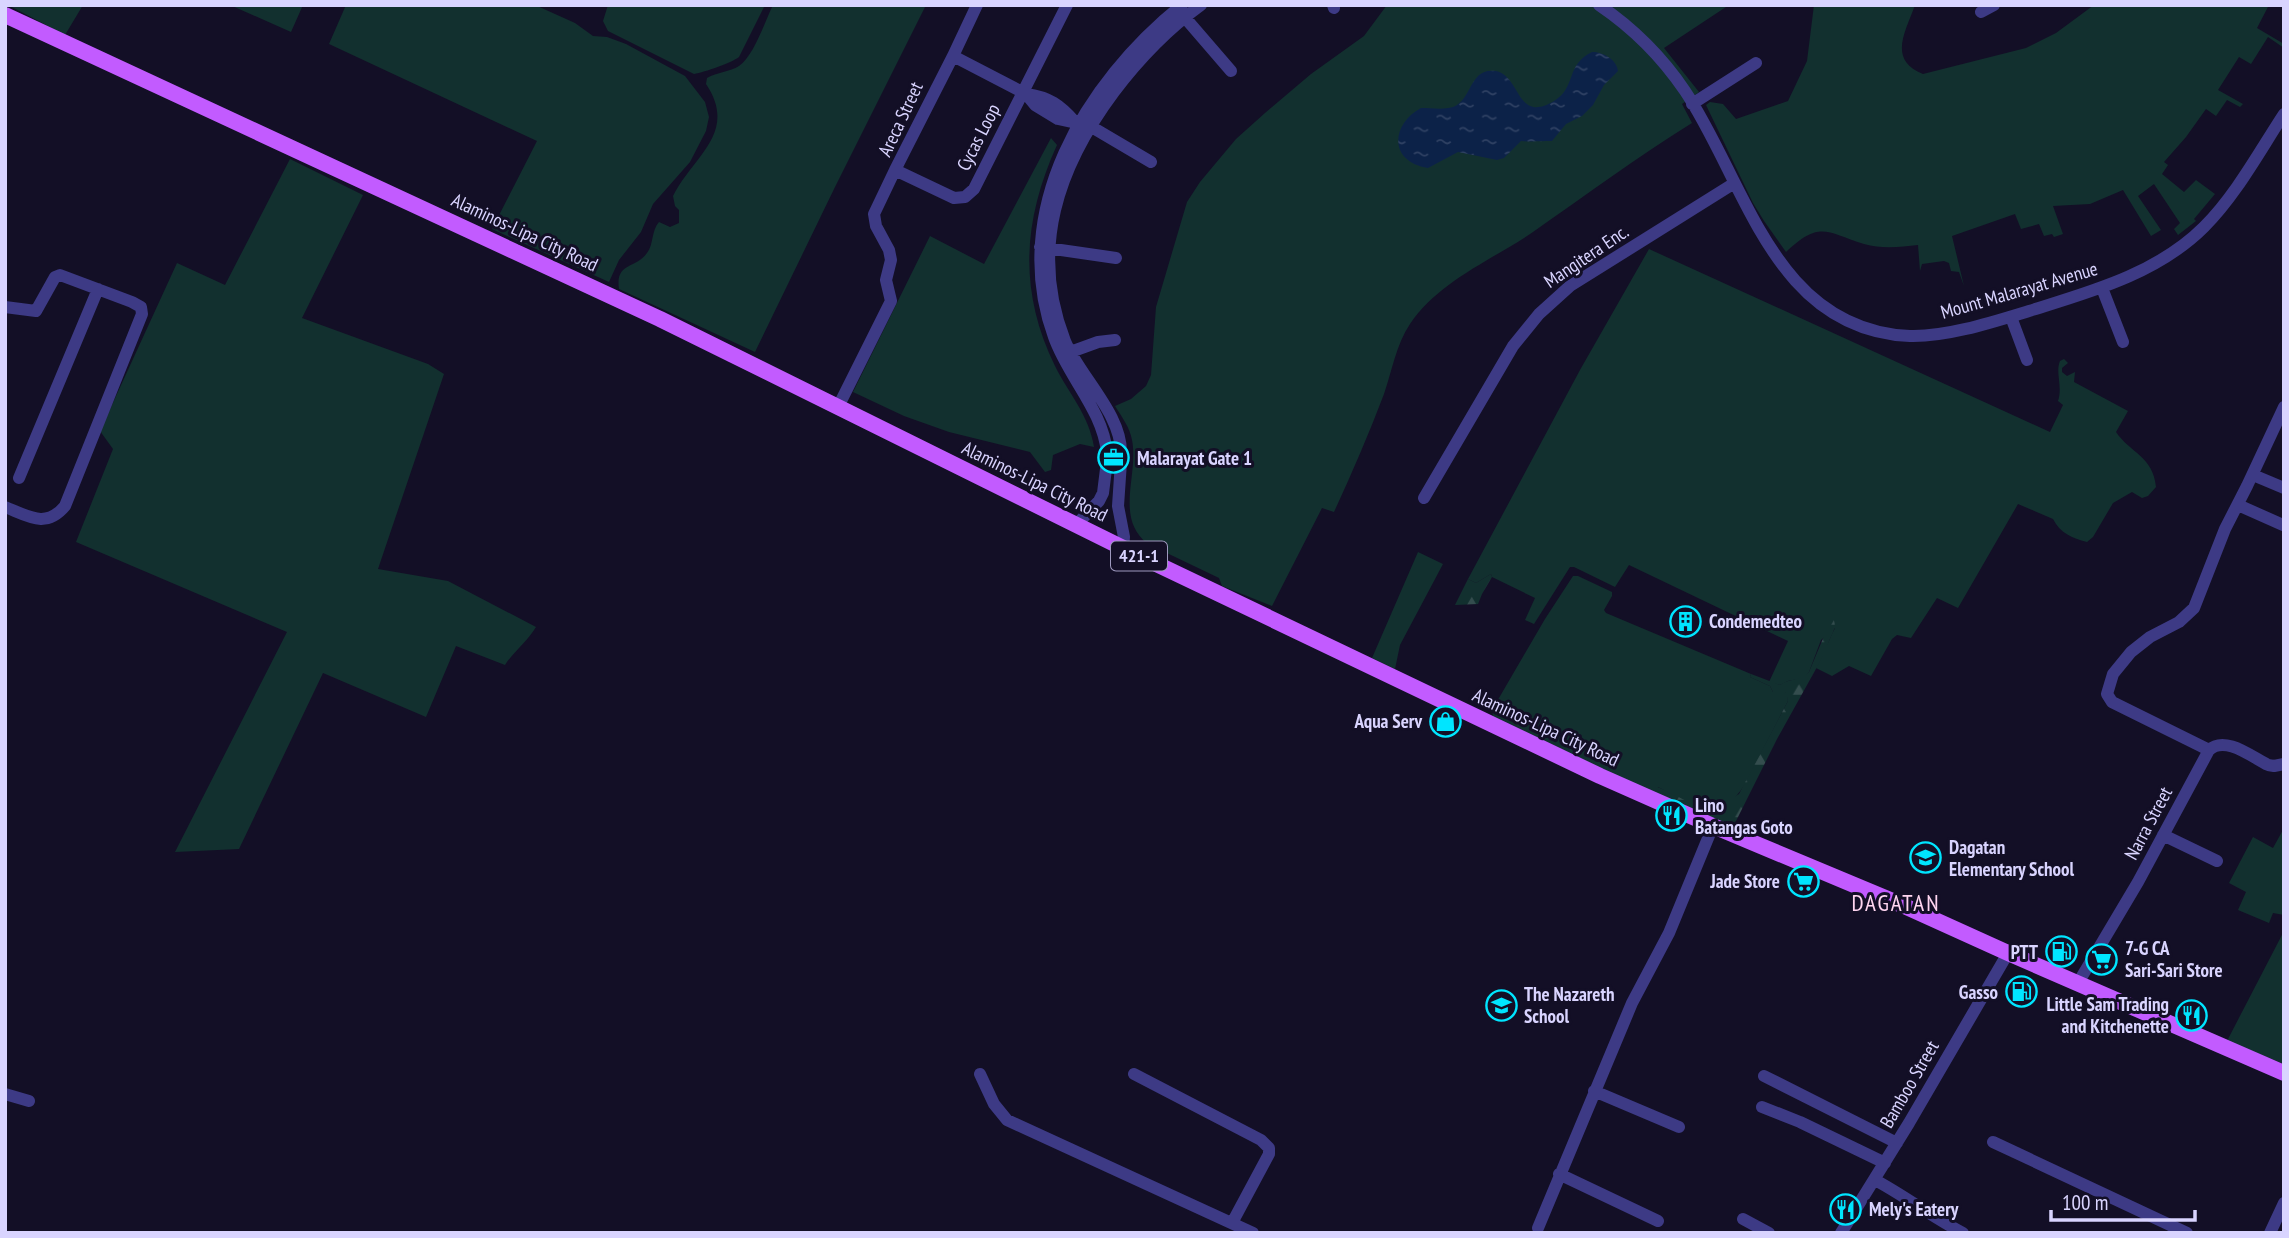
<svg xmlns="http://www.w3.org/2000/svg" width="2289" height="1238" font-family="'PT Sans Narrow',sans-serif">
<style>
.grass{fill:#12302f}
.forest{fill:url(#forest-firs)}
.water{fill:url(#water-ripples)}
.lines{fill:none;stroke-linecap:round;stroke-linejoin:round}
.minor{stroke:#3d3a85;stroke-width:12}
.major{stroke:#c25bff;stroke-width:16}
.labels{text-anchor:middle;stroke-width:6;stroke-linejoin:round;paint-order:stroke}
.shield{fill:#130f26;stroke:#9e99be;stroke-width:2}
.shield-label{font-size:18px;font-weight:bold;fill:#d9d4ff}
.street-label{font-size:19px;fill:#d9d4ff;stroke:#130f26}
.poi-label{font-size:19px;font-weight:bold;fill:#d9d4ff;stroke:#130f26;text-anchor:start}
.quarter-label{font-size:23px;letter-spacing:2px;fill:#ffd6f0;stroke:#130f26}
</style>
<defs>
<pattern id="forest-firs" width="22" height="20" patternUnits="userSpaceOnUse" patternTransform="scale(1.75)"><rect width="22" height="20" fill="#12302f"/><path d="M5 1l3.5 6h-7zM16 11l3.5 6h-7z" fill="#344d4e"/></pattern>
<pattern id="water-ripples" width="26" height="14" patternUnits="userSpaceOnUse" patternTransform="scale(1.75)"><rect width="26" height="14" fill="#0c2248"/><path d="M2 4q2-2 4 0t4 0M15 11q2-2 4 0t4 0" fill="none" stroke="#2f4163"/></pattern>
</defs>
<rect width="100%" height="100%" fill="#130f26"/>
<path class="grass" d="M8 5H83L65 35Z
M230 5H303L291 32Z
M346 5H535L575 23 593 36 607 37 626 44 685 76 705 102 709 117 706 131 690 162 653 204 641 232 619 260 609 282 492 229 537 141 329 44Z
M608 5H765L739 57C731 63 705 72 694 74L608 31 603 21Z
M773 5H926L835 187 755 352 619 289C615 262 636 269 647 253 654 244 651 231 659 222L670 227 679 223V210L675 206 673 196C692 157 739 133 706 84L707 78C717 72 730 72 739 66 754 56 765 21 773 5Z
M1387 5H1729L1664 48 1699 92 1682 104 1692 123C1637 157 1586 195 1533 232 1492 260 1439 281 1410 324 1396 345 1392 371 1384 394 1369 434 1352 473 1334 512L1322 508 1272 606 1222 586 1219 578 1148 544C1114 518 1139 475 1132 440 1130 428 1122 417 1115 406L1131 399 1146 386 1151 375 1156 307 1187 202 1200 182 1236 139 1265 113 1311 74 1364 36Z
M1814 5H1915C1906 31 1887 60 1923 74L2026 48 2056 33 2094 5H2269L2257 28 2284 44V48L2268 37 2251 64 2239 57 2218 90 2243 104 2240 107 2227 100 2216 116 2206 109 2186 137 2164 162 2168 165 2162 174 2184 192 2196 180 2215 194 2194 219 2196 221 2178 235 2174 229 2180 223 2154 184 2138 196 2161 230 2151 236 2123 190 2090 204 2053 206 2063 234 2054 237 2052 234 2044 236 2039 224 2021 229 2015 214 1952 236 1964 286 1959 272 1951 271 1949 263 1944 261 1922 264 1920 271 1918 245C1900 247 1882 249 1864 244 1826 232 1820 220 1786 252L1764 221 1753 203 1706 105 1710 102 1723 104 1736 119 1788 101 1807 61Z
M1051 138 1057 145C1023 220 1018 290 1055 366 1069 394 1089 415 1094 447L1080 444 1053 455 1051 470 1045 472 1030 452 949 432 904 416 853 392 930 236 984 264Z
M290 159 363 195 302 318 428 364 444 374 378 569 448 581 536 627C527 642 514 651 505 665L456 646 426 717 323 673 239 849 175 852 287 632 76 542 113 449 100 431 177 263 225 285Z
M1649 249 2050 432 2063 405 2058 401C2063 386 2055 373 2060 361L2064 359 2068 363 2062 368V372L2067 376 2075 372 2074 382 2128 411 2116 432C2130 453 2153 456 2156 487L2148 496 2142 498 2132 492 2113 503 2093 537 2087 542C2072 538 2060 533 2053 519L2018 504 1958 608 1937 598 1911 638 1897 635 1892 639 1871 676 1849 666 1832 676 1816 668C1824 655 1828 641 1835 628L1821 640 1809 672 1803 678 1788 681 1780 685 1769 682 1788 641 1629 565 1615 587 1574 567H1570L1534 624 1525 620 1535 598 1492 577 1491 574 1476 583 1468 579 1580 370Z
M1418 552 1443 564 1400 645 1395 669 1372 658Z
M1573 576H1578L1612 592V596L1604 610 1606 613 1751 674 1750 677 1770 686 1773 692 1783 694 1787 691 1788 701 1745 784C1719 827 1692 804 1658 787L1646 790 1493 716 1492 710 1545 619Z
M2284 828V915L2273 913 2269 923 2238 910 2246 892 2229 883 2253 837 2273 848Z
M2284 931V1064L2227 1041Z"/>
<path class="forest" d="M1491 574 1492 577 1482 594 1478 604 1455 605 1468 579 1476 583Z
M1832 617C1840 628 1828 637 1827 649L1777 739 1732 829 1645 788 1649 784C1672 791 1691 807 1714 810L1739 794 1788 701 1786 692 1770 711 1768 708 1773 692 1770 686 1750 677 1751 674 1780 685C1790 678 1800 681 1809 672Z"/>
<path class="water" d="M1592 52C1604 52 1617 60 1618 71L1604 85 1593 105 1582 116 1566 124 1552 141C1541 141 1532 142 1521 141L1504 158 1497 160 1458 152 1428 168C1389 162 1390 125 1421 108 1432 108 1443 110 1453 107 1473 99 1469 67 1496 71 1521 76 1516 124 1554 101 1577 87 1565 65 1592 52Z"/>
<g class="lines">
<path class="minor" d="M977 5 953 56 1026 94 1035 105 1058 119 1090 126 1151 162
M1333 5 1334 8
M1599 5C1633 28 1662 57 1685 91 1746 182 1773 330 1910 336 1947 337 1993 322 2029 311 2090 292 2157 274 2204 227 2236 195 2259 152 2284 114
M1981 12 1994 5
M1181 13 1231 71
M953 56 895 170 954 198 965 197 974 189 1067 5
M1026 94C1049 97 1060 105 1075 122
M1692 104 1756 63
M1040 247 1116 258
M2102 288 2123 342
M5 307 36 311 55 277 60 275 132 302 141 307 142 314 65 506C46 529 28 516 5 507
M2011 317 2027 360
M1065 354 1098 342 1115 340
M838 407 891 301 886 280 891 260 889 250 876 226 874 214 895 170
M1107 453C1103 410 1068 377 1054 337 1008 211 1085 83 1182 5
M1121 455C1123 415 1080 377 1065 341 1029 249 1058 167 1114 92 1139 59 1168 29 1201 5
M1121 462 1118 506 1124 537 1123 548
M2253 475 2284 488
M19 478 98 289
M1424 498 1513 346 1539 314 1570 286 1733 184
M2238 505 2283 525
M1076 525 1099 501 1103 493 1107 461
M2209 750 2112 702 2107 694 2113 674 2131 652 2150 637 2179 622 2194 608 2225 529 2247 486 2284 407
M2163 835 2217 861
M2078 983 2138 882 2209 750C2225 735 2252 757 2268 765L2274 766 2284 764
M980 1074 994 1104 1007 1120 1253 1233
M1134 1074 1261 1140 1269 1148V1154L1232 1223
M1764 1076 1897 1143
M1594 1091 1679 1127
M5 1094 29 1101
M1762 1107 1800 1122 1885 1163
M1993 1142 2187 1233
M1559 1174 1658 1221
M1875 1180C1905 1196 1932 1217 1963 1233
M1743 1219 1769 1233
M1538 1228 1632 1003 1669 933 1713 826
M1841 1233 1909 1123 2008 953
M2270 1233 2284 1203"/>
<path class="major" d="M5 15 660 319 1123 548 1600 776 1713 826 1902 905 2008 953 2284 1073"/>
</g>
<defs>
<symbol id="office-ring" viewBox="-11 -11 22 22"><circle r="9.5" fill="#130f26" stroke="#00e5ff" stroke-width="1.5"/><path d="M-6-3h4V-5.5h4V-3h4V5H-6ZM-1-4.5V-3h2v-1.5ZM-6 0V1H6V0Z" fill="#00e5ff"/></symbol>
<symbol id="building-ring" viewBox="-11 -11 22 22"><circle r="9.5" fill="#130f26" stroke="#00e5ff" stroke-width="1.5"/><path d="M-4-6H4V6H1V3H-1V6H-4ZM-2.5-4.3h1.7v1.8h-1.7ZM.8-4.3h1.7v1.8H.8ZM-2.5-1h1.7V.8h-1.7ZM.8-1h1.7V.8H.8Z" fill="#00e5ff"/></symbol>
<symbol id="shop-ring" viewBox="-11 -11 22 22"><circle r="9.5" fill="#130f26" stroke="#00e5ff" stroke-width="1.5"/><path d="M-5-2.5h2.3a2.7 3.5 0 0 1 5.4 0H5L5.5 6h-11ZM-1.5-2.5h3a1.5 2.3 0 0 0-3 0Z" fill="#00e5ff"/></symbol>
<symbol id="restaurant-ring" viewBox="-11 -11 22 22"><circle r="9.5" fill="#130f26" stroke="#00e5ff" stroke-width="1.5"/><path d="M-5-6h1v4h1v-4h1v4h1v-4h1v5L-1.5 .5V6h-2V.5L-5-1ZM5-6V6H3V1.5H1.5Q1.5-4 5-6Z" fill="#00e5ff"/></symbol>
<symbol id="school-ring" viewBox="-11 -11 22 22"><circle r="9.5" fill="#130f26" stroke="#00e5ff" stroke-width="1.5"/><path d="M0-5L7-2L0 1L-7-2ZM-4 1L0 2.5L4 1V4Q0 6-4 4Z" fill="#00e5ff"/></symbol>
<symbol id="supermarket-ring" viewBox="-11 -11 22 22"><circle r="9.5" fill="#130f26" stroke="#00e5ff" stroke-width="1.5"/><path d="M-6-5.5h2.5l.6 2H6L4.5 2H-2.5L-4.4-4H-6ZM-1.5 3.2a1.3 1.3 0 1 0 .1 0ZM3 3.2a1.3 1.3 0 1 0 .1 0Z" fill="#00e5ff"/></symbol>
<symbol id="fuel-ring" viewBox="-11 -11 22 22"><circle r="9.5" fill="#130f26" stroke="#00e5ff" stroke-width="1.5"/><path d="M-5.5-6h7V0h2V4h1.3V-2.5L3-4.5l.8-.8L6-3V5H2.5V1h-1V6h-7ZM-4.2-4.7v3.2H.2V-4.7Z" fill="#00e5ff"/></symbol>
</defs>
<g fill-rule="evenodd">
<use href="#office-ring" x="1096" y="440" width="35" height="35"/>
<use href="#building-ring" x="1668" y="604" width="35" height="35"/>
<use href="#shop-ring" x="1428" y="704" width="35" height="35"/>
<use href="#restaurant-ring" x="1654" y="798" width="35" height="35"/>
<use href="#school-ring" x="1908" y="840" width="35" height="35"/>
<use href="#supermarket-ring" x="1786" y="864" width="35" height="35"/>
<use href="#fuel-ring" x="2044" y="934" width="35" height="35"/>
<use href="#supermarket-ring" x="2084" y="942" width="35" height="35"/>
<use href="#fuel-ring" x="2004" y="974" width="35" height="35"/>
<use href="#school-ring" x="1484" y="988" width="35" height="35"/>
<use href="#restaurant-ring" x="2174" y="998" width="35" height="35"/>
<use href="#restaurant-ring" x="1828" y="1192" width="35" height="35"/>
</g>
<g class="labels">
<rect class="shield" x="1111" y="541.5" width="56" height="29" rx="5"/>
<g class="shield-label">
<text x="1139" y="562">421-1</text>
</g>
<g class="street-label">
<text transform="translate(900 119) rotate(-65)" y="7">Areca Street</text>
<text transform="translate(978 137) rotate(-63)" y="7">Cycas Loop</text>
<text transform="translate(525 232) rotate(25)" y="7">Alaminos-Lipa City Road</text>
<text transform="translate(1586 256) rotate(-34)" y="7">Mangitera Enc.</text>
<text transform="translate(2019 290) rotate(-16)" y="7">Mount Malarayat Avenue</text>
<text transform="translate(1035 481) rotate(26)" y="7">Alaminos-Lipa City Road</text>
<text transform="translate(1546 727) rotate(25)" y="7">Alaminos-Lipa City Road</text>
<text transform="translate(2148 823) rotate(-62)" y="7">Narra Street</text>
<text transform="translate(1909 1084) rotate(-60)" y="7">Bamboo Street</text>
</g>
<g class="poi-label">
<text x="1137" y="465">Malarayat Gate 1</text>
<text x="1709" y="628">Condemedteo</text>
<text x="1422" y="728" text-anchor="end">Aqua Serv</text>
<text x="1695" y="812">Lino<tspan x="1695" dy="22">Batangas Goto</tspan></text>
<text x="1949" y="854">Dagatan<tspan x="1949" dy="22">Elementary School</tspan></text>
<text x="1780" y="888" text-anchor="end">Jade Store</text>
<text x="2125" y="955">7-G CA<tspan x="2125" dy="22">Sari-Sari Store</tspan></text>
<text x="2038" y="959" text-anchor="end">PTT</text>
<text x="1998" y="999" text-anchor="end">Gasso</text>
<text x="1524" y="1001">The Nazareth<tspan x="1524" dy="22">School</tspan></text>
<text x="2169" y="1011" text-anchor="end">Little Sam Trading<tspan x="2169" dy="22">and Kitchenette</tspan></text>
<text x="1869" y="1216">Mely's Eatery</text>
</g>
<g class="quarter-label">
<text x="1896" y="911">DAGATAN</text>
</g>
</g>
<rect width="2289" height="1238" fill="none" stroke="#d9d4ff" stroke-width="14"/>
<path d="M2051 1210v10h144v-10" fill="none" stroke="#d9d4ff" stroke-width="3.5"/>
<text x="2062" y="1210" font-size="21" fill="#d9d4ff" stroke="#130f26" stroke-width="5" paint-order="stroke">100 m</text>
</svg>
